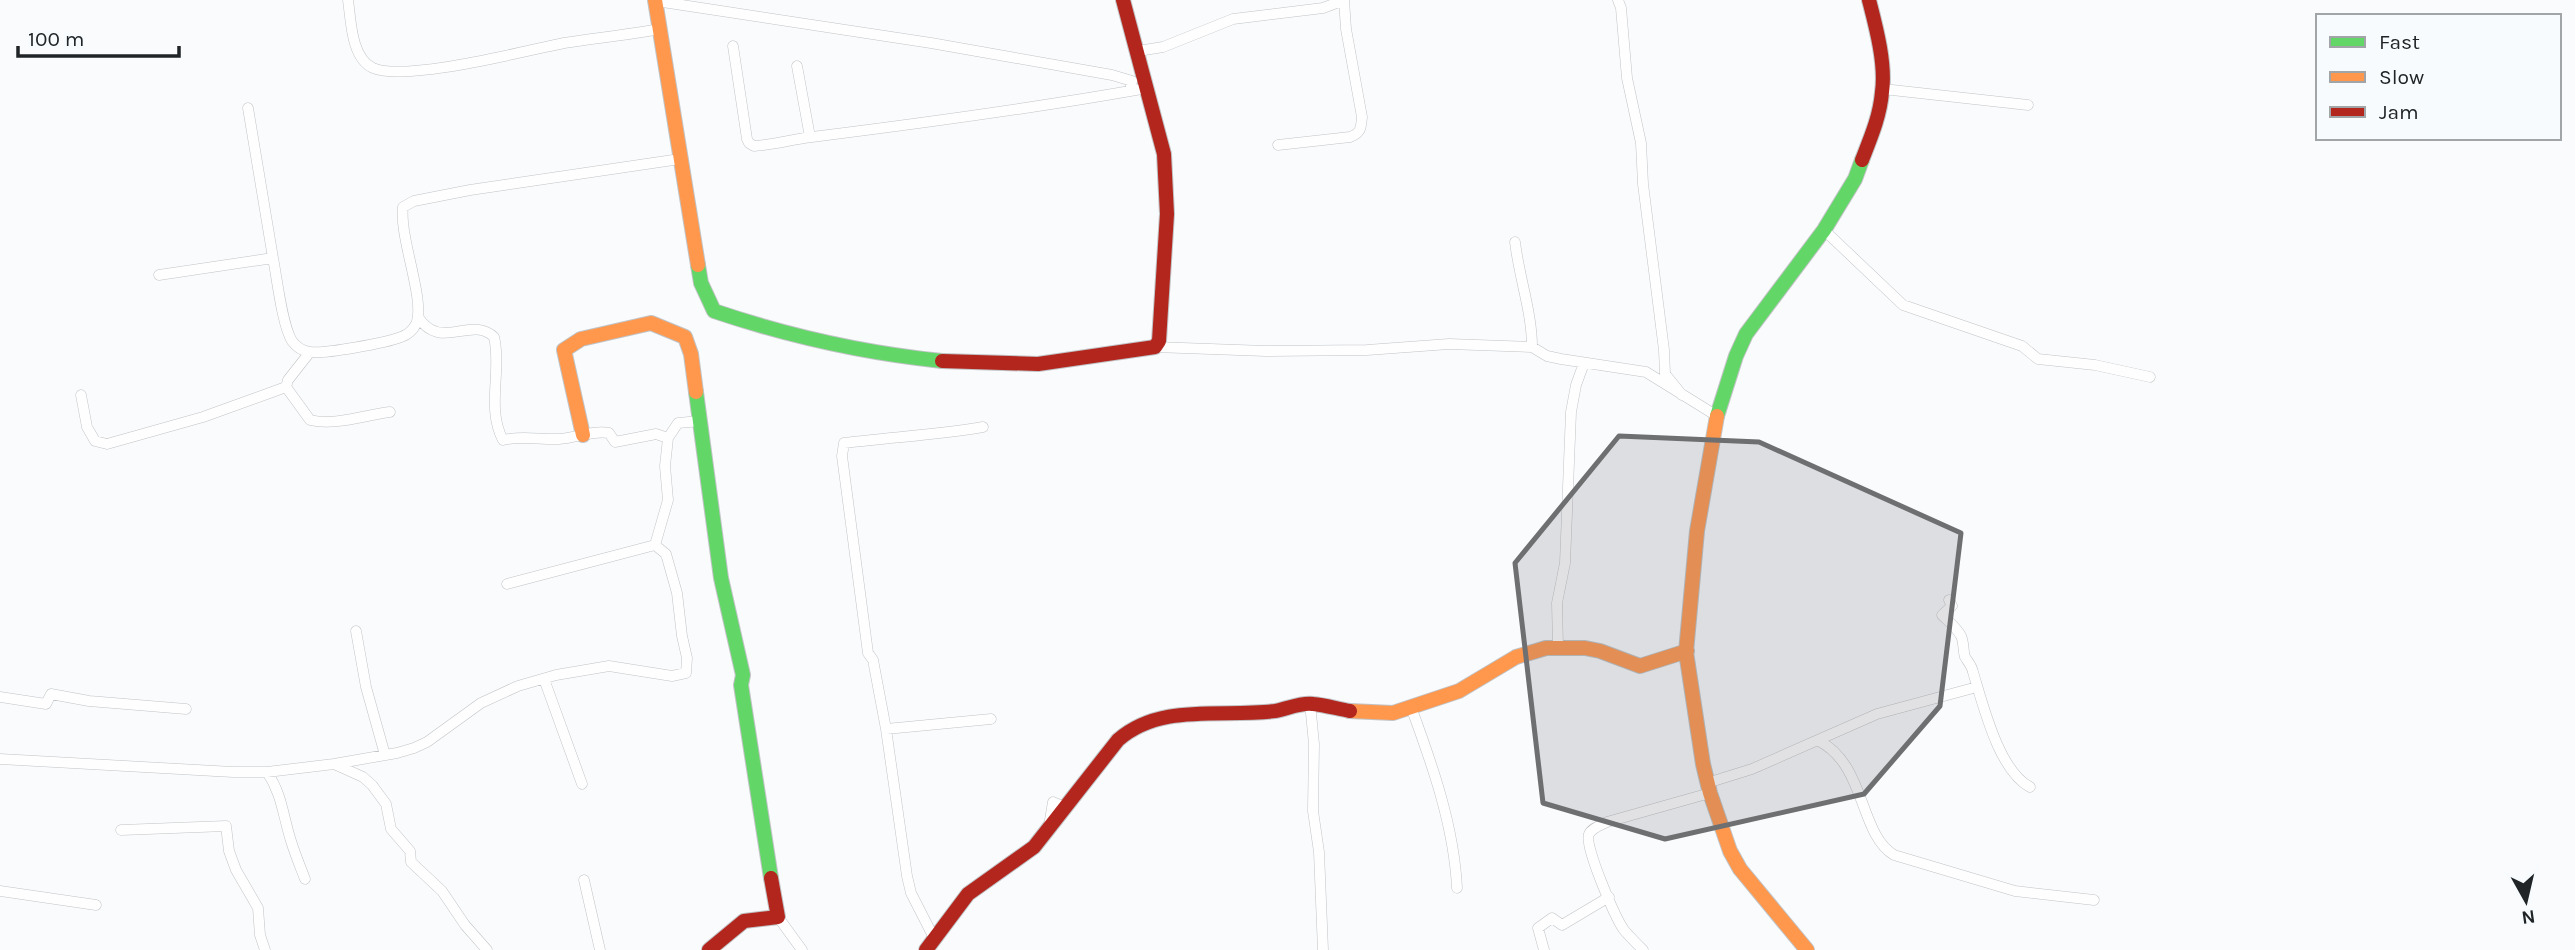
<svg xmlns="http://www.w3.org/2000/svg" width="2575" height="950" font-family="Karla,sans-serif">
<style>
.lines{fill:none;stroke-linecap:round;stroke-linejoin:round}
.street-casing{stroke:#c1c3c5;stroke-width:11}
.fast-casing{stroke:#c1c3c5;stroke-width:16}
.slow-casing{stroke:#c1c3c5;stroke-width:16}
.jam-casing{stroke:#c1c3c5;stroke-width:16}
.street{stroke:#fefeff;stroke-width:10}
.fast{stroke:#63d668;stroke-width:14}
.slow{stroke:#ff974d;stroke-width:14}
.jam{stroke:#b3261e;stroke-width:14}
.marked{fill:#6d6f71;fill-opacity:0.2;stroke:#6d6f71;stroke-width:5;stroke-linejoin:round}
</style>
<rect width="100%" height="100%" fill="#f9fbfd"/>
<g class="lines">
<defs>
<path id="street" d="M348 0C351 20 351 58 373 68 406 82 524 51 564 43 596 38 628 35 659 29
M1618 0 1621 8 1627 78 1641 143 1643 184 1664 350 1665 374 1682 395
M656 1 931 43 1112 75 1132 81 1130 91
M733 46 747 139 749 143 754 146C774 145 793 139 812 137 924 123 1036 108 1147 88
M1138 51 1163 47 1233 19 1323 8 1344 0
M797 66 810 137
M1883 89 2028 105
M248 108 273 258
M1278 145 1350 137C1361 133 1361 128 1362 117L1346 29 1344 0
M1824 230 1903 305 2022 346 2038 359 2095 365 2150 377
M1515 242C1519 277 1532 312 1532 347L1547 356 1561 359 1646 372 1717 416
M159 275 273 258C277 278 282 325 292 341 297 348 303 351 310 352 326 354 385 343 401 337 407 335 413 330 416 324 426 301 399 238 403 207L414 201 470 190 680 159
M418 317C441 352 471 315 494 337 502 370 486 409 503 440 522 435 540 440 559 439 576 438 593 430 609 433L615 442 656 434 668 438 678 423 700 421
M1155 347 1266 351 1367 350 1449 344 1532 347
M310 352 288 380 286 387 310 420C335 426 365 415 390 412
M81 395 87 427 95 441 107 444 203 417 286 387
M655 545 668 500 665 466 668 438
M1949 600 1952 606 1942 615C1948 621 1957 628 1961 636 1964 642 1963 651 1965 657 1968 662 1972 666 1973 672 1983 705 1999 771 2030 787
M356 631 366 687 385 755
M1558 647 1557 603 1565 563 1571 412 1576 385 1584 363
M544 679 582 784
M0 697 46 704 51 694 89 701 186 709
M1310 703 1314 744 1313 811 1319 852 1323 950
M1411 707C1432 764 1454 826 1457 888
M886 729 991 719
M1819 741C1866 765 1859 834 1894 855L2015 891 2094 900
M0 759 233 772H267L334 764 363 777 372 785 386 804 391 829 410 851 411 862 442 891 465 925 487 950
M334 764 397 753 414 748 427 742 481 703 518 686 556 675 609 666 672 676 686 673 687 658 682 636 677 593 666 554 655 545 507 584
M267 772C282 794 283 816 291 841 295 854 300 866 305 879
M1707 783 1752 769 1877 714 1977 687
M1049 826 1053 802 1065 807
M121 830 226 826 229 851 236 870 258 908 260 935 265 950
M584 880 600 950
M0 891 96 905
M778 917 802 950
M934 938 911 893 907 876 886 729 873 660 868 653 842 456 844 443C891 437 937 435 983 427
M1544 950 1538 928 1552 918 1562 925 1609 897
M1643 950C1637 944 1630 937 1624 930 1616 919 1583 844 1589 834 1592 828 1601 825 1607 822L1710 793"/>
<path id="fast" d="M698 265 701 283 714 311C788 336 864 353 942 361
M696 392 721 578 743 675 741 685 771 878
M1717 416 1736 356 1746 334 1824 230 1855 179 1862 160"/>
<path id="slow" d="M655 0 698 265
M1717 416 1697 531 1686 652 1703 764 1710 793 1730 851 1740 869 1807 950
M583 435 564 350 581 339 651 323 685 337 691 354 696 392
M1350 711 1393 713 1459 691 1516 657 1546 648H1585L1600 651 1640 666 1687 651"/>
<path id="jam" d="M1862 160C1871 137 1880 116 1882 92 1886 64 1876 27 1869 0
M942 361 1038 364 1155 347 1159 341 1167 214 1164 154 1123 0
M709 950 744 921 778 917 771 878
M926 950 968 894 1034 847 1118 740C1161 702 1224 718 1275 711 1287 709 1301 702 1313 704 1325 705 1338 709 1350 711"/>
</defs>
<use href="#street" class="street-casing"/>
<use href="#fast" class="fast-casing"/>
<use href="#slow" class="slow-casing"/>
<use href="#jam" class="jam-casing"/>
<use href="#street" class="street"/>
<use href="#fast" class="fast"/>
<use href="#slow" class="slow"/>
<use href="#jam" class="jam"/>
</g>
<path class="marked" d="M1619 436 1759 442 1961 533 1940 706 1864 794 1665 839 1543 803 1515 563Z"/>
<rect x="2316" y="14" width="245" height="126" fill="#f8fbfe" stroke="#a2a5a8" stroke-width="2"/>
<rect x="2330" y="37" width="35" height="10" fill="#63d668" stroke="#a2a5a8" stroke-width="2"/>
<text x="2379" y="49" font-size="21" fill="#212426">Fast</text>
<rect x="2330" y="72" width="35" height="10" fill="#ff974d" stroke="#a2a5a8" stroke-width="2"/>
<text x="2379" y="84" font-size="21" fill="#212426">Slow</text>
<rect x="2330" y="107" width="35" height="10" fill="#b3261e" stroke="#a2a5a8" stroke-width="2"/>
<text x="2379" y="119" font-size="21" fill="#212426">Jam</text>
<g transform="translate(2526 901) rotate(172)" stroke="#f8fbfe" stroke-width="5" paint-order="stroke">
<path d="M0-5L12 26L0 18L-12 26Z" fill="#212426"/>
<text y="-10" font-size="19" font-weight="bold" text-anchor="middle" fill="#212426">N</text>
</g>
<path d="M18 46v10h161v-10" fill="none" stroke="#212426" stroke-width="3.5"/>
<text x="28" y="46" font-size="21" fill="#212426" stroke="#f8fbfe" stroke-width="5" paint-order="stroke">100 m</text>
</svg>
